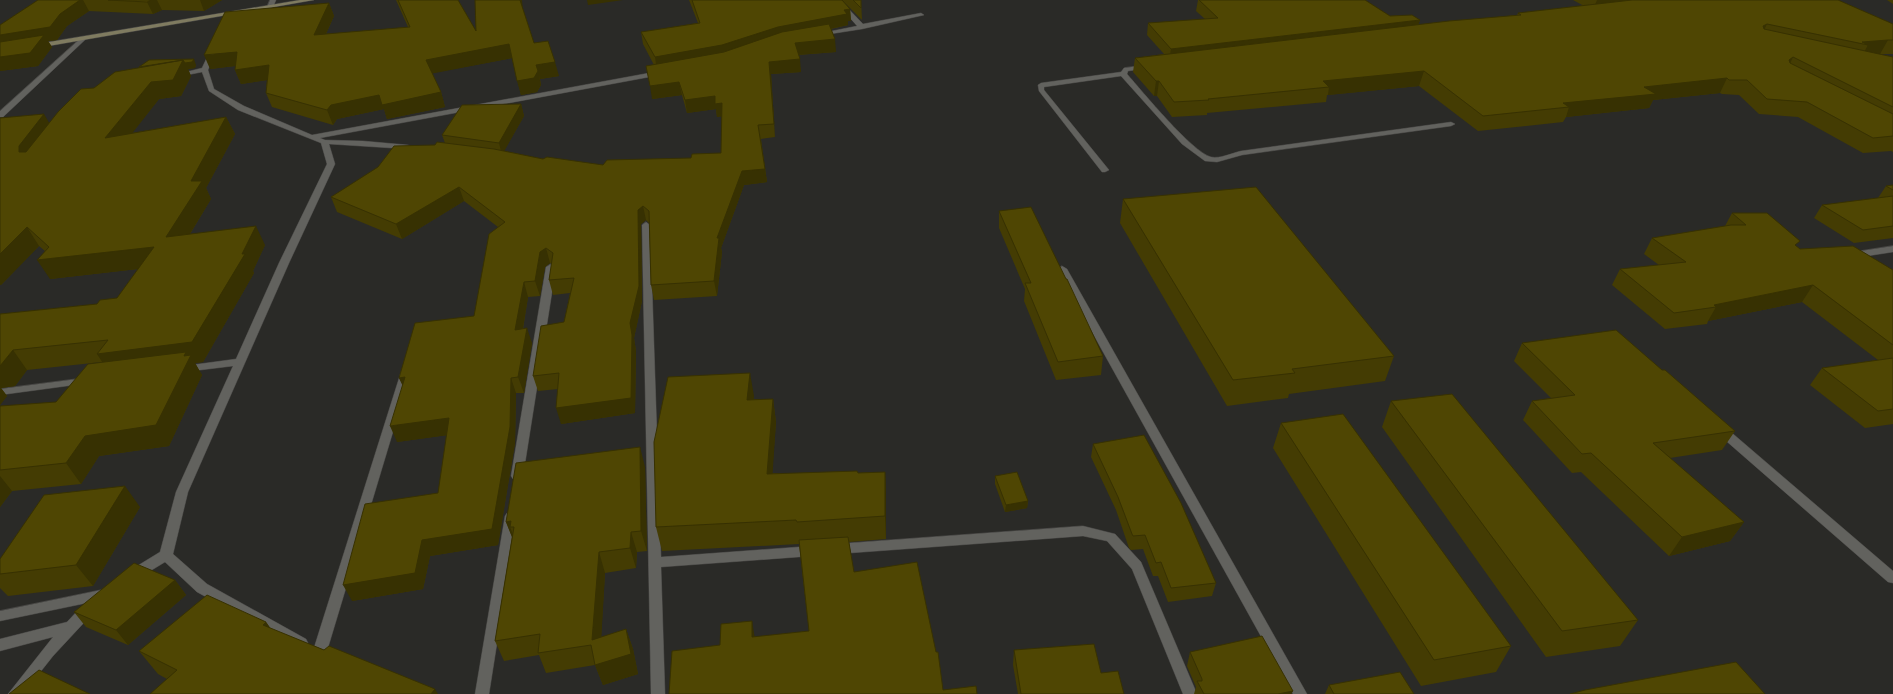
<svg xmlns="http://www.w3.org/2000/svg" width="1893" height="694" font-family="Raleway,sans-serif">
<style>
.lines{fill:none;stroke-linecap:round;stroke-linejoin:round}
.street-casing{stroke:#464543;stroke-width:1}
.secondary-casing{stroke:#464543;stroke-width:1}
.street{fill:#62625e;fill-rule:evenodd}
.secondary{fill:#7f7b60;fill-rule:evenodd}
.wall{fill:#443c03}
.shaded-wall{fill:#373102}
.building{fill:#4f4603;stroke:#373102}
</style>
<rect width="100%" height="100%" fill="#2a2a27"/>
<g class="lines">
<defs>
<path id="street" d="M270 0H276L273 7 270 9 267 7Z
M834 0H840L863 24 921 13 924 15 862 29 817 36V34L857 26Z
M82 37 87 38 3 117H0V111Z
M213 49 216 51 208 70 214 89 244 106 312 135 660 71 663 73 660 75 320 138 325 140 363 141 408 145 412 147 408 149 329 144 335 164 289 263 188 492 173 554 207 584 306 639 308 643 306 647 301 649 197 592 165 562 137 579 133 580 129 579 127 575 129 571 160 552 176 492 233 366 184 372 179 369 184 366 236 359 279 263 327 164 321 143 238 110 209 91 202 72 177 77 174 75 202 68 210 51Z
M1146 65 1148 66V68L1128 71 1127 74C1142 91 1192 152 1211 157 1220 159 1232 153 1241 151L1451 122 1455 124 1451 126 1242 155 1217 162 1205 161 1182 144 1121 76 1044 87V90L1109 170 1105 172H1102L1039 91 1038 85 1041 83 1121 72 1124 68Z
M646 222 650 225 661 557 812 546 816 548 818 551 816 554 812 556 661 567 665 694H651L642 225Z
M1893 246V252L1854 258 1850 255 1854 252Z
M551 264 556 267 523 476 521 479H513L511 476 546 267Z
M1062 266 1067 269 1307 694H1293L1057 269Z
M406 369 411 372 327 651 325 655 320 657 315 655 313 651 401 372Z
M85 378 90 381 89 383 0 395V389Z
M1721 426 1725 427 1893 571V583L1888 582 1717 433 1716 430 1717 427Z
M511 511 515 513 517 516 489 694H475L505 516 507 513Z
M1083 526 1115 534 1141 562 1197 694H1183L1132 569 1107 541 1083 536 836 554 832 552 830 549 832 546 836 544Z
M101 590 106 591 107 595 106 599 0 621V611Z
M87 605 92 606 94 610 92 614 53 656 23 694H8L53 637 0 651V639L67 622 82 606Z"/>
<path id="secondary" d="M300 0H314L37 48 34 46 37 44Z"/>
</defs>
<use href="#street" class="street-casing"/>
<use href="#secondary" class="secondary-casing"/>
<use href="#street" class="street"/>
<use href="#secondary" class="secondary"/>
</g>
<path class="wall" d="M38 0H222L204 11 162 10 153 14 89 11 67 26 57 40 48 41 52 47 38 66 0 71V25Z
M396 0H458L476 31 523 9 534 43 559 76 540 79 541 85 537 92 521 95 512 58 432 73 441 92 445 107 387 119 384 109 337 119 333 125 272 107 266 93 267 80 241 84 235 70V66L210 69 329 3 334 16 326 34 408 27Z
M689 0H842L850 9 851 21H848V25L831 29 836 52 798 55 801 72 771 74 775 137 761 139 767 182 744 185 721 248 722 252 717 296 654 300 651 285 649 223 646 220 641 224 642 301 634 338 636 351 635 413 561 424 558 389 538 391 533 376 564 322 570 293 553 295 549 280 552 264 550 263 545 267 540 296 528 297 523 329 532 343 524 393H516L515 443 498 545 430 556 423 589 352 601 438 493 447 435 397 442 403 385 399 378 474 316 498 227 464 201 402 239 337 212 331 197 435 145 445 143 442 135 521 104 524 116 504 151 543 159 603 165 691 158 721 153 722 116 717 117 716 109 687 113 682 95 652 99 654 65 643 44 641 32 698 23Z
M842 0H861L862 20Z
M1198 0H1365L1390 16 1420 20 1418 25 1517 15 1518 13 1584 6 1573 0H1838L1893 24V54H1877L1893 57V152L1891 151 1863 153 1798 117 1759 114 1739 95 1722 94 1720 93 1653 100 1649 108 1566 117 1563 122 1478 131 1419 86 1327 95 1326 102 1207 113V115L1172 117 1157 96H1154L1133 72 1135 58 1164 54 1147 35 1148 23 1205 19 1196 11Z
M1887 0H1893V4Z
M196 65 195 68 188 69 191 76 181 96 159 99 132 133 226 117 235 134 206 188 211 199 190 234 265 245 253 271 254 273 203 362 195 363 202 375 169 446 99 456 81 484 12 491 0 507V406L56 402 102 362 27 370 15 386 1 388 7 396 0 405V314L97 304 117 298 138 269 50 279 45 251 39 246 1 285 50 123 94 88Z
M1893 185V238L1854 243 1814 218 1822 205 1878 198 1886 186Z
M1123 199 1394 356 1385 381 1289 394 1288 398 1227 406 1120 223Z
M999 211 1103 356 1101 375 1056 380 1024 301 1025 289 999 228Z
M1732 213 1796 246 1800 249 1893 270V424L1865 428 1810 385 1822 368 1878 360 1802 302 1708 321 1707 324 1665 329 1612 285 1620 269 1659 265 1644 254 1652 238 1725 226Z
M1522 343 1662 370 1735 431 1722 450 1670 458 1744 522 1730 541 1669 556 1581 472 1572 473 1523 420 1532 401 1551 398 1514 361Z
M754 396 753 399H773L776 422 772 473H858L885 472 886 495V539L849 542 854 572 943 690 977 694H669L720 645 755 637 809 631 799 544 662 551 656 527Z
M1391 401 1638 620 1620 646 1546 657 1382 427Z
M1281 423 1511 646 1496 672 1421 686 1273 448Z
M1093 444 1216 583 1212 596 1168 602 1158 576H1153L1143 549 1131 550 1129 548 1116 510 1091 457Z
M645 467 647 551 637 552 636 568 605 573 601 637 626 629 633 649 638 674 603 685 595 665 546 673 539 655 504 661 495 641 512 537 506 522Z
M995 476 1028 501 1027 508 1005 512 995 484Z
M140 507 93 586 8 596 0 588V559Z
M175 580 186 595 128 645 86 627 74 612Z
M266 622 271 629 324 650 167 679 158 674 139 651Z
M1014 650 1101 673 1124 694H1018L1013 665Z
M1190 652 1293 691 1291 694H1194L1196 687 1187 666Z
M1329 685 1414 694H1325Z"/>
<path class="shaded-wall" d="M80 0H83L89 11 67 26 57 40 48 41 52 47 38 66 0 71V35L60 14Z
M151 0H157L162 10 153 14 147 2Z
M200 0H222L204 11Z
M520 0H522L523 12Z
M587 0H623L588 5Z
M1597 0H1680L1593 10Z
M329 3 334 16 319 49 314 35Z
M850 9 851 21H848V25L780 39 657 70 655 57 844 10Z
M1420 20 1416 31 1169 60 1171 49Z
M1767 24 1760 38 1763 26Z
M835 39 836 52 796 55 795 43Z
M1888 40 1880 54 1862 56 1868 45 1862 42Z
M509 44 512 58 430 74 426 60Z
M237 52 243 65 210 69 204 55Z
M1793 57 1786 72 1789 60Z
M194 59 196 65 195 68 188 69 191 76 181 96 159 99 115 155 105 138 151 82 183 60Z
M800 59 801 72 771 74 775 137 774 124 769 62Z
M555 62 559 76 540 79 536 65Z
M269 65 275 79 241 84 235 70Z
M538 71 541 85 537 92 521 95 517 81Z
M1424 71 1419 86 1328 95 1329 87 1323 81Z
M1727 78 1720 93 1653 100 1649 108 1566 117 1569 107 1563 103 1644 87Z
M1156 81H1159L1157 96H1154Z
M679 82 682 95 652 99 650 86Z
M441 92 445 107 387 119 384 109 337 119 333 125 327 110 331 105 379 95Z
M715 96 722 103 724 116 717 117 716 109 687 113 685 100Z
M521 104 524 116 502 155 499 143Z
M44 114 54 131 30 169 19 152V146Z
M226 117 235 134 206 188 211 199 177 255 166 237 191 181Z
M765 169 767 182 744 185 721 248 722 252 717 296 714 281 717 238 742 171Z
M459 187 464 201 402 239 396 224Z
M643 206 646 220 641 224 642 301 634 338 636 351 635 413 561 424 556 408 630 323 638 210Z
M256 226 265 245 253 271 254 273 203 362 195 363 202 375 169 446 99 456 81 484 66 463 85 436 110 374 97 354 242 254Z
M27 227 39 246 1 285H0V254Z
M154 247 164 266 50 279 37 260Z
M546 248 550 263 545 267 540 296 535 281 540 252Z
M524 282 528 297 520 345 515 330Z
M1813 285 1802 302 1708 321 1716 307 1714 305Z
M527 328 532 343 524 393 518 377Z
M13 350 27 370 15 386 1 388 7 396 0 405V366Z
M750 373 754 396 750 423 747 400Z
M405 377 406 393 399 378Z
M511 378 516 393 515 443 498 545 430 556 423 589 352 601 343 585 422 540Z
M773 399 776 422 771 497 767 474Z
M449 418 456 434 397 442 390 426Z
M640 447 645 467 647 551 641 531Z
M885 472 886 495V539L885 516Z
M0 476 12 491 0 507Z
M125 486 140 507 93 586 76 565Z
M1028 501 1027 508 1005 512 1006 505Z
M511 521 510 527 516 542H514L506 522Z
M1744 522 1730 541 1669 556 1682 537Z
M631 532 637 552 636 568 630 548Z
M599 552 605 573 600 660 592 640Z
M175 580 186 595 128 645 116 630Z
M752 621 755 639 752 637Z
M266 622 282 645 263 625Z
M626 629 633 649 638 674 603 685 595 665Z
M435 689 438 694H431Z
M1293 691 1291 694H1278Z"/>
<path class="building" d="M38 0H80L60 14 50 27 0 35V25Z
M108 0H151L147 2Z
M398 0H458L476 31 475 0H520L534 43 548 41 555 62 536 65 538 71 534 78 517 81 509 44 426 60 441 92 382 105 379 95 331 105 327 110 266 93 269 65 235 70 237 52 204 55 225 12 329 3 314 35 410 27Z
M692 0H842L850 9 844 10 847 14 778 27 722 45 655 57 641 32 700 23Z
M853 0H861V8Z
M1199 0H1365L1390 16 1412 15 1420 20 1171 49 1148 23 1218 18Z
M1632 0H1838L1893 24V40H1888L1862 42 1868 45 1767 24 1763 26 1764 29 1893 57V107L1793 57 1789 60 1790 63 1893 114V136L1873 138 1807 102 1767 99 1747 80H1729L1727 78 1644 87 1656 94 1563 103 1569 107 1483 116 1424 71 1323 81 1329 87 1208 99 1209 100 1174 102 1159 81H1156L1135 58 1449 21 1521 15 1518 13Z
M829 24 835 39 795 43 800 59 769 62 774 124 758 125 765 169 742 171 717 238H719L714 281 651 285 649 211 643 206 638 210 639 286 630 323 632 335 631 398 556 408 559 373 533 376 541 326 564 322 574 278 549 280 553 253 546 248 540 252 535 281 524 282 515 330 527 328 518 377 511 378 510 427 492 529 422 540 415 573 343 585 365 504 438 493 449 418 390 426 405 377 399 378 415 323 474 316 489 234 505 222 459 187 396 224 331 197 378 167 394 146 435 145 437 142 494 149 543 159 547 157 603 165 607 160 691 158 692 154 721 153 722 103 715 104V96L685 100 679 82 650 86 646 66 724 52 782 32Z
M44 35 30 53 0 57V42Z
M194 59 192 62 185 63 183 60 139 67 149 60Z
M183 60 173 80 151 82 105 138 226 117 191 181H202L166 237 256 226 242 254H245L192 342 97 354 108 340 13 350 0 366V314L97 304 100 300 117 298 154 247 37 260 49 247 27 227 0 254V118L44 114 19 146V152H26L58 112 81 89 94 88 115 72Z
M521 104 499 143 442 135 462 105Z
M1893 185V190L1886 186Z
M1256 187 1394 356 1292 369 1295 373 1233 380 1123 199Z
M1893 196V226L1863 230 1822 205Z
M1031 207 1066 279H1067L1103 356 1058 362 1025 283H1031L999 211Z
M1732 213H1767L1800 241 1795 245 1800 249 1853 246 1893 270V345L1813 285 1714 305 1716 307 1674 313 1620 269 1686 262 1652 238 1731 225H1746Z
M1616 330 1662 370H1665L1735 431 1653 443 1744 522 1682 537 1591 453 1582 454 1532 401 1575 395 1522 343Z
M186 352 184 356 191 355 156 425 85 436 66 463 0 470V406L56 402 88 364Z
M1893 358V409L1878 411 1822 368Z
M750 373 747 400 773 399 767 474 857 471 858 473 885 472V516L797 522 796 520 656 527 654 442 668 377Z
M1452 394 1638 620 1562 631 1391 401Z
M1343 414 1511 646 1434 660 1281 423Z
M1144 435 1181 503 1216 583 1171 588 1161 562 1156 563 1145 535 1133 536 1132 534 1118 497 1093 444Z
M640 447 641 531 631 532 630 548 599 552 592 640 626 629 631 654 595 665 591 645 538 653 540 634 495 641 514 527H510L511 521 506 522 516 463Z
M1017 472 1028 501 1006 505 995 476Z
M125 486 76 565 0 574V559L44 495Z
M848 537 854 572 917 562 936 652H938L943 690 976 686 977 694H669L672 651 720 645 721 624 752 621V637L809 631 799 540Z
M134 563 175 580 116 630 74 612Z
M207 595 266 622 263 625 324 650 329 646 435 689 431 694H150L177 670 139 651Z
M1262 636 1293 691 1278 694H1204L1197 681H1202V679L1190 652Z
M1094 644 1101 673 1118 671 1124 694H1021L1014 650Z
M1736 662 1765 694H1570L1585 690Z
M39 670 90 694H9Z
M1400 672 1414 694H1334L1329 685Z"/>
</svg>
